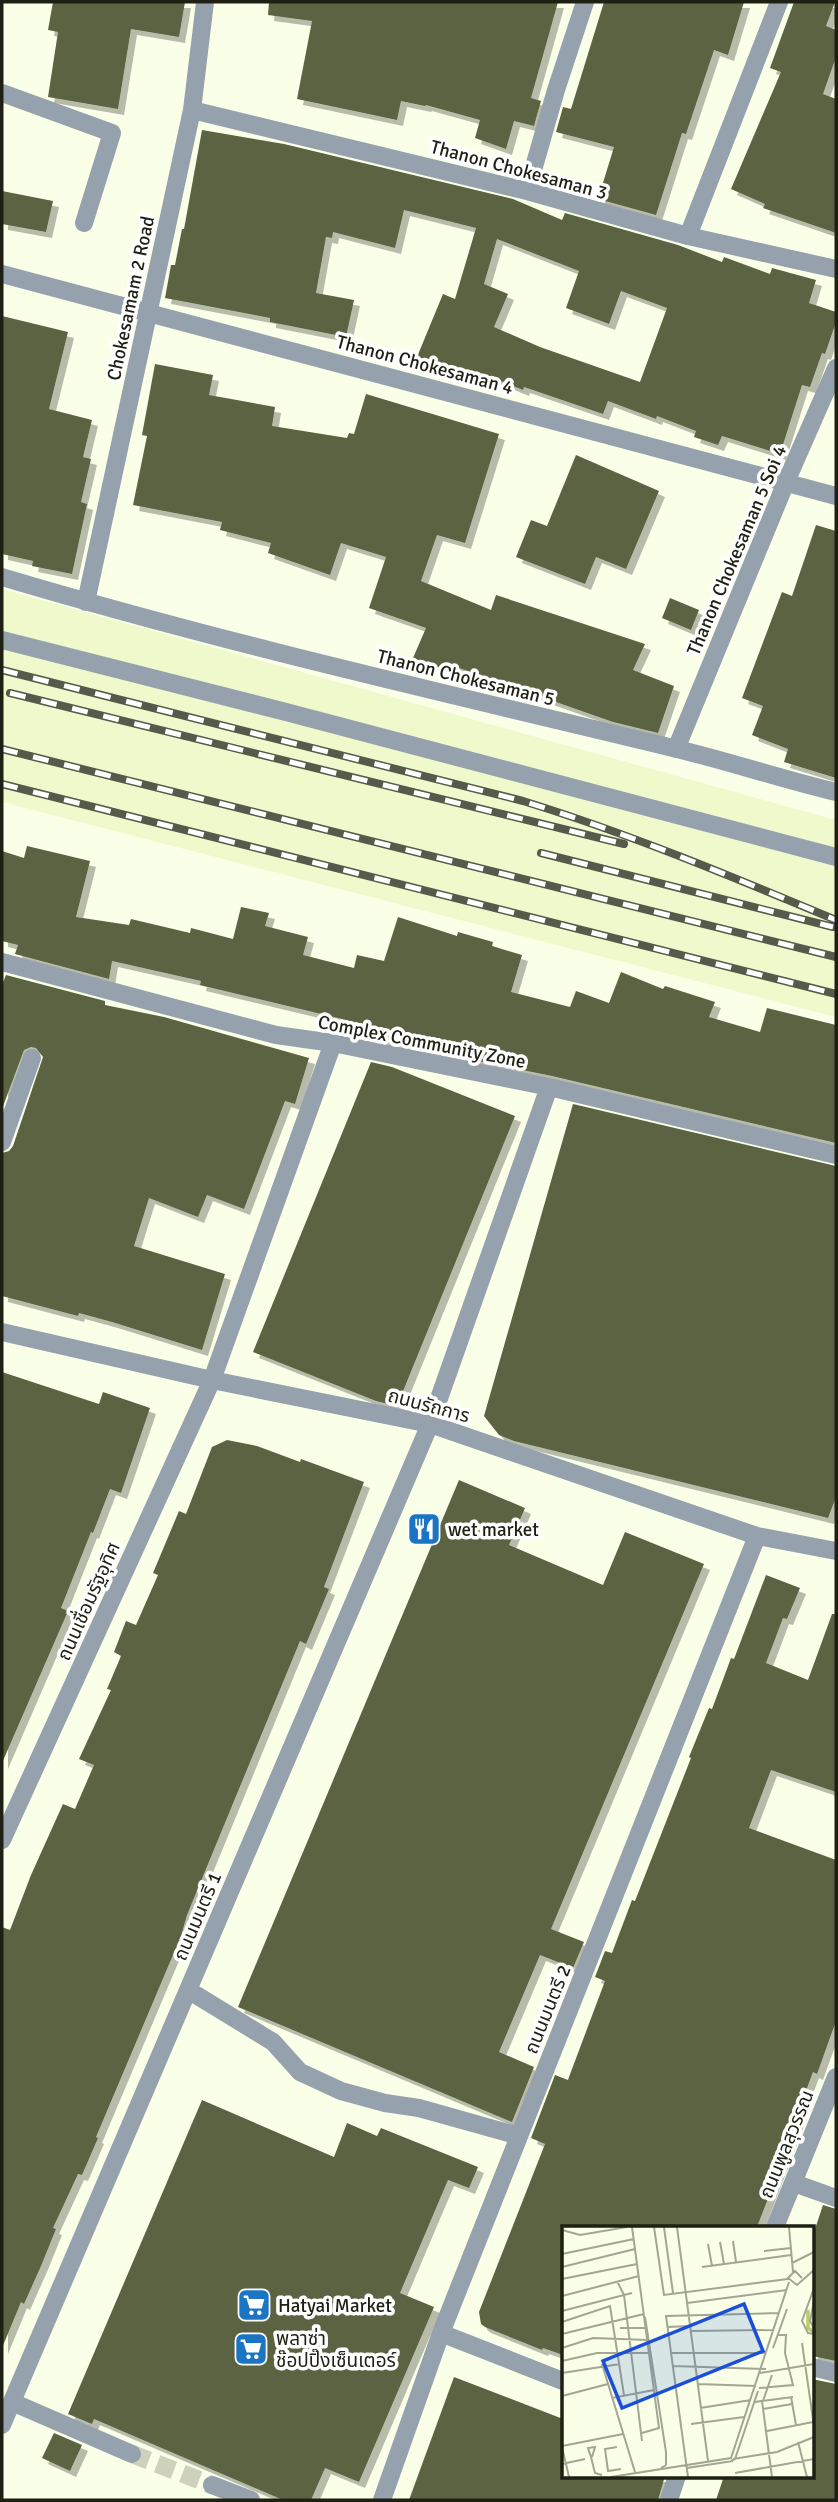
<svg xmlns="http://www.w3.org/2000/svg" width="838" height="2502" font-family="Signika,'Noto Sans Thai',sans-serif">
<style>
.built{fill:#eff9cb}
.building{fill:#5c6342;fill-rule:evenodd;filter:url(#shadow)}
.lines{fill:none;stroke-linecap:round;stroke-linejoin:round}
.minor-tunnel{stroke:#ced2bd;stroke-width:18;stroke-dasharray:18 9;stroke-linecap:butt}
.minor{stroke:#96a1ae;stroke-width:18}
.rail-casing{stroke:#565a4a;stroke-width:8}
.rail{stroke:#fff;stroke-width:5;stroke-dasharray:16;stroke-linecap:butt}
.labels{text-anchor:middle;stroke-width:7;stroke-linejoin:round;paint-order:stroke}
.street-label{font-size:19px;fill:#1d2012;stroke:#fff}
.poi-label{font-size:19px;fill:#1d2012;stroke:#fff;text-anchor:start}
.inset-river{fill:none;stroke:#bacc68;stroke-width:3.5}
.inset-road{fill:none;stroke:#a2a692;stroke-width:2}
.view{fill:#1d4ed8;fill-opacity:0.15;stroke:#1d4ed8;stroke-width:3.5}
.inset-edge{fill:none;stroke:#1d2012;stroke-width:3.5}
</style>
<defs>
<filter id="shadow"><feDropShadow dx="6" dy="6" stdDeviation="0" flood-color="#0004"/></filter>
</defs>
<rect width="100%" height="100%" fill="#faffe8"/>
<path class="built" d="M2 589 836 820V1017L2 802Z"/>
<path class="building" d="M53 2H185L179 37 131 29 118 109 48 97 58 32 48 30Z
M269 2H558L531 98 541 101 534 126 514 121 506 149 475 138 480 120 426 105 425 106 401 101 397 120 297 99 312 21 268 15Z
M604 2H744L728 55 714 50 686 134 682 133 656 215 598 199 614 147 556 132 563 107 571 109Z
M794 2H835L826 26 836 30V57L823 94 836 99V233L763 208 765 204 731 189 781 72 770 68Z
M202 130 284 144 513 199 562 220 565 213 678 245 722 262 724 257 770 274 772 268 816 280 809 303 836 312V322L825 354 822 353 810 387 802 385 780 454 722 436 718 445 694 437 696 431 657 416 656 419 608 401 603 414 524 387 523 390 476 371 473 380 417 357 443 294 455 299 476 228 404 210 395 248 333 232 332 238 326 237 316 293 354 300 346 337 270 322V318L165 298 171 265H175L182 229H184ZM497 239 579 271 566 308 609 324 621 291 667 308 640 382 540 347 494 327 508 294 484 284Z
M2 191 53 201 46 232 2 224Z
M2 316 68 332 49 409 92 420 83 457 91 459 81 502 87 504 72 574 32 566 33 561 2 554Z
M155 364 213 375 209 395 275 407 272 426 347 438 349 433 354 434 366 394 499 434 465 543 437 535 421 581 491 610 496 595 645 644 633 670 674 686 658 733 613 722 459 668 456 675 413 658 426 628 369 608 386 557 341 543 330 575 268 553 271 543 220 530 222 522 133 505 147 436 142 435Z
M576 455 659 491 626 569 596 557 585 584 516 557 531 520 547 526Z
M816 525 836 531V778L784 762 788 749 752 735 763 706 742 698 782 592 792 596Z
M670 598 699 610 691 630 662 618Z
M27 846 90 861 76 917 129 925 131 919 190 933 191 928 233 939 241 907 269 913 265 926 308 937 303 955 354 968 357 955 384 961 398 917 457 936 458 932 493 942 492 946 522 955 511 992 570 1007 576 991 609 1003 621 972 663 989 665 986 715 1002 709 1017 760 1032 767 1008 836 1025V1143L552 1076 379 1041 384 1029 200 985 201 981 112 961 109 979 15 954 18 945 2 941V851L24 858Z
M6 975 105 1001V1005L164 1017 309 1058 295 1104 285 1101 244 1209 207 1195 198 1217 149 1198 134 1246 225 1274 202 1350 112 1322 79 1313 78 1316 2 1296V1153L9 1151 13 1146 43 1057 36 1048 31 1047 24 1050 2 1109V985Z
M371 1062 392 1067 515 1116 397 1406 376 1401 253 1352Z
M573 1104 836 1166V1497L828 1518 514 1441 499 1435 484 1416Z
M2 1372 99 1404 103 1392 150 1408 121 1493 110 1489 93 1533 91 1532 61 1608 68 1611 2 1763Z
M227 1440 257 1446 300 1462 301 1459 364 1482 324 1587 329 1589 306 1644 300 1641 187 1915 181 1936 96 2137 98 2138 82 2175 78 2174 53 2228 56 2229 41 2266 24 2304 21 2302 2 2348V1927L10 1930 31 1875 63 1804 75 1809 94 1765 79 1759 111 1690 107 1689 121 1656 114 1652 126 1621 136 1625 158 1575 153 1573 179 1511 186 1514 212 1447Z
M459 1480 525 1508 509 1545 603 1585 625 1532 704 1564 551 1929 584 1942 573 1968 540 1955 499 2052 534 2067 512 2122 238 2007Z
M766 1575 800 1588 787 1619 783 1618 766 1663 808 1680 832 1614H836V1792L771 1770 749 1828 836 1860V2021L817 2074 813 2072 798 2112 801 2113 757 2227H563V2355L543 2348 542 2350 485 2327 481 2324 479 2312 545 2144 531 2138 555 2075 568 2080 569 2077 605 1981 595 1977 605 1951 612 1953 632 1900 635 1901 691 1758 689 1757 709 1708 712 1709 731 1658 734 1659Z
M202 2100 334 2157 347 2123 377 2136 381 2128 478 2167 469 2188 448 2180 400 2293 434 2307 359 2482 325 2468 311 2500H283L94 2419 92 2424 68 2414Z
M823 2205 836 2209V2361L812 2356V2238Z
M454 2377 563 2419V2476H665L658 2500H409Z
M812 2379 836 2384V2500H716L724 2476H812Z
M54 2433 82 2445 70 2471 42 2458Z"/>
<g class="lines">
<path class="minor-tunnel" d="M132 2454 212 2485"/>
<path class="minor" d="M2 93 112 133 84 223
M192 110 527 191 688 236 836 269
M527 191 556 90 585 2
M688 236 779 2
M2 274 836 496
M2 577C223 643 449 694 673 748 728 761 781 779 836 792
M86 602 192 110 205 2
M2 640 286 712 836 857
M676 749 786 482 836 368
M2 962 276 1035 333 1043 549 1087 836 1155
M2 1142 32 1058
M2 1332 212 1380 430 1424 757 1536 836 1551
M2 1840 212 1380 333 1043
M188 1990 273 2042 300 2072 341 2091 385 2103 419 2108 519 2136
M794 2183 836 2198
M775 2227 836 2077
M441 2333 563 2381
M812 2367 836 2373
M12 2402 132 2454
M2 2425 430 1424 549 1087
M212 2485 251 2500
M382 2500 441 2333 757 1536
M669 2500 677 2476"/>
<defs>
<path id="rail" d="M2 670 523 801C630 834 733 877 836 920
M10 693 624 844
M2 749 836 957
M2 784 836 994
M541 853 833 927"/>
</defs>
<use href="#rail" class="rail-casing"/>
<use href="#rail" class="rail"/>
</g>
<defs>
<symbol id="restaurant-square" viewBox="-11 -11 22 22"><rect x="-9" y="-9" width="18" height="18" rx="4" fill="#1b75c2" stroke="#fff"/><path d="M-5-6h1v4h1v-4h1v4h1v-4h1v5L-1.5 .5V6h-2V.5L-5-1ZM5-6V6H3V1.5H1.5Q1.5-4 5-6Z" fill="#fff"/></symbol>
<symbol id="supermarket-square" viewBox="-11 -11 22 22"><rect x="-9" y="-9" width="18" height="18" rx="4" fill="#1b75c2" stroke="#fff"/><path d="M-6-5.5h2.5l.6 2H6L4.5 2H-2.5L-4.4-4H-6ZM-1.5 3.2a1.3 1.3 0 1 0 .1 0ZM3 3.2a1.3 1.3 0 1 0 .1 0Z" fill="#fff"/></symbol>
</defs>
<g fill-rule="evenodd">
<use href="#restaurant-square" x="405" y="1510" width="38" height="38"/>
<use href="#supermarket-square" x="235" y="2286" width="38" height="38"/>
<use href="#supermarket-square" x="232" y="2330" width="38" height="38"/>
</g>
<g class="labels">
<g class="street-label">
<text transform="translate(519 169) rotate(15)" y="7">Thanon Chokesaman 3</text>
<text transform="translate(130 298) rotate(-78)" y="7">Chokesamam 2 Road</text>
<text transform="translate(425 364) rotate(15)" y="7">Thanon Chokesaman 4</text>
<text transform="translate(736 550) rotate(-67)" y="7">Thanon Chokesaman 5 Soi 4</text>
<text transform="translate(466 677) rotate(14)" y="7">Thanon Chokesaman 5</text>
<text transform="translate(422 1041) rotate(11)" y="7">Complex Community Zone</text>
<text transform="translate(429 1405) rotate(15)" y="7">ถนนรัถการ</text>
<text transform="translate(88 1601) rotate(-66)" y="7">ถนนเชื่อมรัฐอุทิศ</text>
<text transform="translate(197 1916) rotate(-67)" y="7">ถนนมนตรี 1</text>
<text transform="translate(547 2009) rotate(-68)" y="7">ถนนมนตรี 2</text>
<text transform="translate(786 2144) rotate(-68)" y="7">ถนนพูลสุวรรณ</text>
</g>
<g class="poi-label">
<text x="448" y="1536">wet market</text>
<text x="278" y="2312">Hatyai Market</text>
<text x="276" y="2345">พลาซ่า<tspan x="276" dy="22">ช๊อปปิ๊งเซ็นเตอร์</tspan></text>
</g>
</g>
<g transform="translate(562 2226)">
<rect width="252" height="252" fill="#faffe8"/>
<path class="inset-river" d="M246 84V102L252 106"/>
<path class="inset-road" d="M70 1 97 202 80 207M92 1 102 69 226 53M102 1 111 67M115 1 146 235M227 1 231 46M0 4 18 9 65 1M171 15 174 36M158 16 162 38M146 18 150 40M202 25 229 22M0 28 72 13M230 37 252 26M0 41 73 23M140 41 229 29M240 52 233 45 226 52 235 59 252 44M0 53 75 38M55 55 62 69 70 67M252 62 240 95 246 107 252 108M0 70 77 50M252 75 248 95 252 102M125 77 225 64M0 85 62 69 80 215M83 91 104 226V239L99 242M0 96 48 80 62 169M105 101 129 100M58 102H83M129 105 212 104M0 108 82 88M240 117 252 200M0 122 31 112 85 114M211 122 225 83M109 127H204M0 135 35 127H87M40 138 73 246M111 140 204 143M0 147 58 138M198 147 252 138M136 158 194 160M197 162 231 159 223 127 224 109H215M0 170 46 158M229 171 234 199M50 172 92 164M200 175 231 171M201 175 210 149M193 176 200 175 210 251M138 182 189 174M201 183 230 178M129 198 182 191M205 205 251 196M236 216 245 251M0 220 61 208M0 221 7 251M55 221 43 223 46 245 59 243M30 231 33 221 26 222 29 231 33 247 40 249M171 233 215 226 252 211M169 235 173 233 196 165M0 238 23 233M125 242 171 235M173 247 252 233M49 251 169 232 227 56M126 251 104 90 217 87"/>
<path class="view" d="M182 78 201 125 60 182 41 135Z"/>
<rect width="252" height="252" class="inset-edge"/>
</g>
<rect width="838" height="2502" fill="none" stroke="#1d2012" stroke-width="7"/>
</svg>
